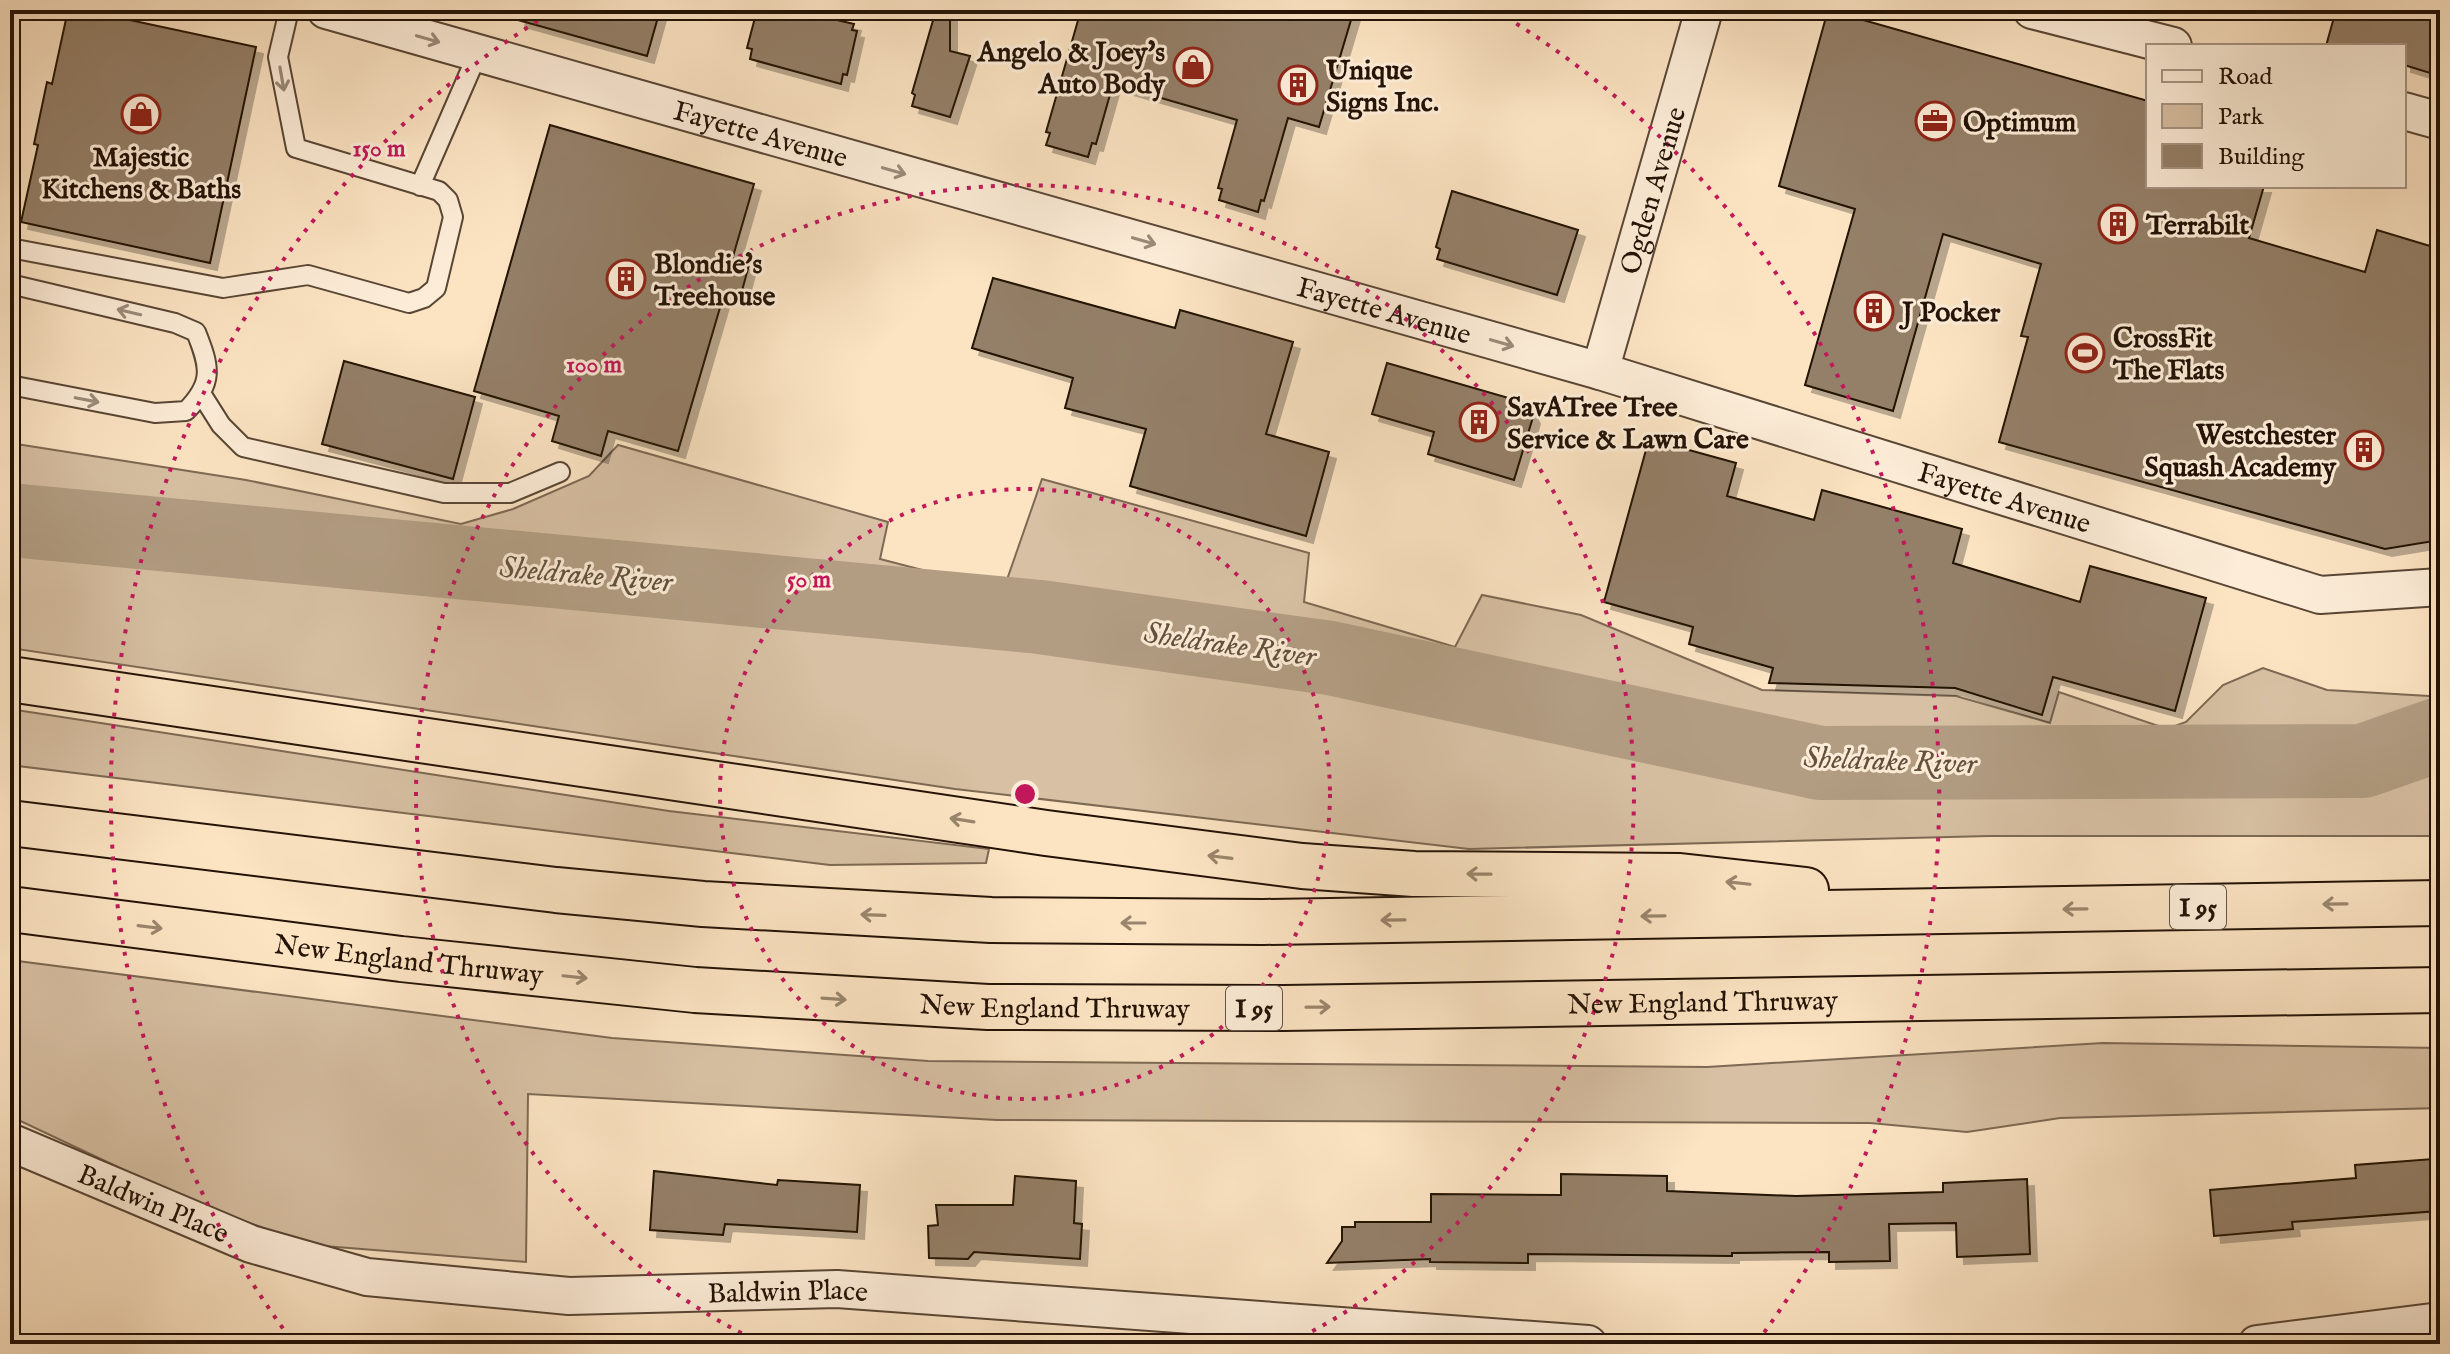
<svg xmlns="http://www.w3.org/2000/svg" width="2450" height="1354" font-family="'IM FELL English',serif">
<style>
.green{fill:#d7c0a3;stroke:#7d6954;stroke-width:2}
.lines{fill:none;stroke-linecap:round;stroke-linejoin:round}
.river{stroke:#b29d83;stroke-width:74}
.building{fill:#947f68;stroke:#231206;stroke-width:2;filter:url(#shadow)}
.service-casing{stroke:#594635;stroke-width:22}
.minor-casing{stroke:#594635;stroke-width:40}
.motorway-casing{stroke:#231206;stroke-width:48}
.service{stroke:#fdedd8;stroke-width:18}
.minor{stroke:#fdedd8;stroke-width:36}
.motorway{stroke:#fce4c3;stroke-width:44}
.oneway{stroke:#9b8a7a}
.oneway2{stroke:#9a866e}
.ring{fill:none;stroke:#c2185b;stroke-width:4;stroke-dasharray:4 8}
.labels{text-anchor:middle;stroke-width:6;stroke-linejoin:round;paint-order:stroke}
.shield{fill:#fdedd8;stroke:#645445;stroke-width:2}
.shield-label{font-size:26px;font-weight:bold;fill:#231206}
.poi-label{font-size:28px;font-weight:bold;fill:#231206;stroke:#fdedd8;text-anchor:start}
.street-label{font-size:28px;fill:#231206;stroke:#fdedd8}
.water-label{font-size:30px;font-style:italic;fill:#63513e;stroke:#fdedd8}
.centre{fill:#c2185b;stroke:#fdedd8;stroke-width:4}
.ring-label{font-size:24px;text-anchor:middle;font-weight:bold;fill:#c2185b;stroke:#fdedd8;stroke-width:6;stroke-linejoin:round;paint-order:stroke}
</style>
<defs>
<filter id="shadow"><feDropShadow dx="7" dy="7" stdDeviation="0" flood-color="#0004"/></filter>
</defs>
<rect width="100%" height="100%" fill="#fce4c3"/>
<filter id="stains"><feTurbulence type="fractalNoise" baseFrequency=".0025" numOctaves="4"/><feColorMatrix values="0 0 0 0 .2 0 0 0 0 .09 0 0 0 0 .02 0 0 0 .5 -.17"/></filter>
<radialGradient id="worn" r=".72"><stop offset=".6" stop-color="#630" stop-opacity="0"/><stop offset="1" stop-color="#630" stop-opacity=".3"/></radialGradient>
<path class="green" d="M10 443 246 480 461 524 513 509 589 476 618 445 888 522 880 559 1003 591 1042 479 1309 553 1304 602 1455 647 1482 595 1581 615 1762 690 1956 696 2050 723 2059 692 2167 729 2186 722 2223 685 2263 668 2327 690 2429 696 2440 694V836H1989L1469 849 955 789 10 648Z
M10 709 669 811 989 849 986 863 830 865 10 765Z
M10 960 612 1038 928 1061 1707 1067 2103 1043 2440 1048V1108L2060 1118 1967 1132 1870 1123 997 1120 528 1094 526 1262 311 1245 196 1204 14 1118 10 1112Z"/>
<g class="lines">
<path class="river" d="M10 520 1040 617 1330 658 1820 763 2363 761 2440 734"/>
</g>
<path class="building" d="M68 10H83L256 47 210 263 21 222 38 145 34 144 47 82 52 84Z
M520 10H660L647 56 518 20Z
M757 10H795L854 24 852 30 857 31 847 75 843 74 841 84 750 59 752 49 747 48Z
M936 10H950V51L970 56 950 117 912 106 915 95 912 93Z
M1081 10H1354L1319 127 1288 118 1264 201 1261 200 1258 212 1219 200 1222 189 1218 188 1237 120 1113 84 1096 144 1092 143 1088 157 1046 145 1050 133 1046 132Z
M1828 10 2148 101V186H2264L2249 238 2365 272 2377 230 2440 249V540L2385 549 1999 442 2028 337 2021 336 2041 264 1943 234 1893 411 1805 385 1855 209 1779 186Z
M2336 10H2440V76L2404 65V46H2326Z
M550 125 754 184 732 260 749 265 740 298 724 294 678 451 608 431 601 456 552 441 559 416 474 391Z
M1452 191 1578 230 1557 295 1437 259 1440 249 1436 247Z
M993 278 1175 328 1180 310 1293 342 1266 434 1329 452 1306 536 1130 486 1146 429 1065 408 1073 378 972 348Z
M344 361 475 397 453 479 322 444Z
M1387 363 1526 403 1533 417 1514 480 1428 454 1434 432 1372 414Z
M1649 439 1736 463 1727 496 1814 520 1822 490 1962 529 1953 563 2080 602 2090 566 2206 598 2175 711 2053 677 2042 715 1955 688 1769 683 1773 668 1689 644 1693 627 1604 602Z
M2433 1159 2438 1211 2292 1222 2293 1229 2214 1236 2210 1190 2356 1178 2355 1165Z
M654 1171 777 1185 778 1180 860 1185 857 1232 725 1224 723 1235 650 1230Z
M1561 1174 1667 1176V1191L1796 1196 1943 1192V1183L2027 1179 2030 1254 1957 1257 1956 1223 1889 1224 1890 1261 1829 1262V1252L1732 1253V1256L1528 1254V1263L1430 1262V1259L1327 1263 1342 1241V1227H1355V1222H1431V1194L1561 1195Z
M1015 1176 1076 1181 1074 1223 1082 1224 1080 1259 974 1252 968 1259 929 1258 928 1226 938 1225 936 1205H1013Z"/>
<g class="lines">
<defs>
<path id="service" d="M420 186 478 53
M10 248 223 288 308 275 409 303 424 298 436 288 453 217 448 200 439 191 296 148 278 57 289 10
M10 284 175 323 196 332C210 367 214 383 186 411L155 413 10 385
M202 395 221 425 243 447 444 493H510L560 472"/>
<g id="minor">
<path id="s1" d="M326 10 1600 371 2320 595 2440 587"/>
<path d="M2032 10 2173 46"/>
<path d="M2404 111 2440 121"/>
<path id="s2" d="M1600 371 1704 10"/>
<path id="s3" d="M10 1142 251 1244 367 1277 569 1296 837 1289 1588 1344"/>
<path d="M2257 1344 2440 1321"/>
</g>
<g id="motorway">
<path d="M10 679 1046 833 1302 866 1414 874 1680 876 1806 890"/>
<path d="M10 823 556 890 703 904 991 920 1263 922 2440 903"/>
<path id="s4" d="M10 909 401 959 695 990 988 1007 1284 1008 2440 990"/>
</g>
</defs>
<use href="#service" class="service-casing"/>
<use href="#minor" class="minor-casing"/>
<use href="#motorway" class="motorway-casing"/>
<use href="#service" class="service"/>
<use href="#minor" class="minor"/>
<use href="#motorway" class="motorway"/>
</g>
<defs><path id="oneway-shaft" d="M-6 0H5M1.5-3L5.5 0L1.5 3" fill="none" stroke-width="1.6" stroke-linecap="round" stroke-linejoin="round" transform="scale(2)"/></defs>
<g class="oneway">
<use href="#oneway-shaft" transform="translate(428 39) rotate(16)"/>
<use href="#oneway-shaft" transform="translate(282 79) rotate(80)"/>
<use href="#oneway-shaft" transform="translate(894 171) rotate(16)"/>
<use href="#oneway-shaft" transform="translate(1144 241) rotate(16)"/>
<use href="#oneway-shaft" transform="translate(129 312) rotate(-167)"/>
<use href="#oneway-shaft" transform="translate(1502 343) rotate(16)"/>
<use href="#oneway-shaft" transform="translate(87 400) rotate(11)"/>
</g>
<g class="oneway2">
<use href="#oneway-shaft" transform="translate(962 820) rotate(-171)"/>
<use href="#oneway-shaft" transform="translate(1220 857) rotate(-173)"/>
<use href="#oneway-shaft" transform="translate(1479 874) rotate(-179)"/>
<use href="#oneway-shaft" transform="translate(1738 883) rotate(-174)"/>
<use href="#oneway-shaft" transform="translate(2335 904) rotate(179)"/>
<use href="#oneway-shaft" transform="translate(2075 909) rotate(179)"/>
<use href="#oneway-shaft" transform="translate(873 915) rotate(-178)"/>
<use href="#oneway-shaft" transform="translate(1653 916) rotate(179)"/>
<use href="#oneway-shaft" transform="translate(1393 920) rotate(179)"/>
<use href="#oneway-shaft" transform="translate(1133 923) rotate(-180)"/>
<use href="#oneway-shaft" transform="translate(150 927) rotate(7)"/>
<use href="#oneway-shaft" transform="translate(575 977) rotate(6)"/>
<use href="#oneway-shaft" transform="translate(834 999) rotate(4)"/>
<use href="#oneway-shaft" transform="translate(1318 1007) rotate(-1)"/>
</g>
<g class="ring">
<circle cx="1025" cy="794" r="305"/>
<path d="M763 1344A609 609 0 1 1 1287 1344"/>
<path d="M290 1338A914 914 0 0 1 554 11M1496 11A914 914 0 0 1 1760 1338"/>
</g>
<defs>
<symbol id="shop-ring" viewBox="-11 -11 22 22"><circle r="9.5" fill="#fdedd8" stroke="#8f2418" stroke-width="1.5"/><path d="M-5-2.5h2.3a2.7 3.5 0 0 1 5.4 0H5L5.5 6h-11ZM-1.5-2.5h3a1.5 2.3 0 0 0-3 0Z" fill="#8f2418"/></symbol>
<symbol id="building-ring" viewBox="-11 -11 22 22"><circle r="9.5" fill="#fdedd8" stroke="#8f2418" stroke-width="1.5"/><path d="M-4-6H4V6H1V3H-1V6H-4ZM-2.5-4.3h1.7v1.8h-1.7ZM.8-4.3h1.7v1.8H.8ZM-2.5-1h1.7V.8h-1.7ZM.8-1h1.7V.8H.8Z" fill="#8f2418"/></symbol>
<symbol id="office-ring" viewBox="-11 -11 22 22"><circle r="9.5" fill="#fdedd8" stroke="#8f2418" stroke-width="1.5"/><path d="M-6-3h4V-5.5h4V-3h4V5H-6ZM-1-4.5V-3h2v-1.5ZM-6 0V1H6V0Z" fill="#8f2418"/></symbol>
<symbol id="stadium-ring" viewBox="-11 -11 22 22"><circle r="9.5" fill="#fdedd8" stroke="#8f2418" stroke-width="1.5"/><path d="M0-5a6.5 5 0 1 0 0 10a6.5 5 0 1 0 0-10ZM-3.5-1.8h7v3.6h-7Z" fill="#8f2418"/></symbol>
</defs>
<g fill-rule="evenodd">
<use href="#shop-ring" x="1171" y="45" width="44" height="44"/>
<use href="#building-ring" x="1276" y="63" width="44" height="44"/>
<use href="#shop-ring" x="119" y="92" width="44" height="44"/>
<use href="#office-ring" x="1913" y="99" width="44" height="44"/>
<use href="#building-ring" x="2096" y="202" width="44" height="44"/>
<use href="#building-ring" x="604" y="257" width="44" height="44"/>
<use href="#building-ring" x="1852" y="289" width="44" height="44"/>
<use href="#stadium-ring" x="2063" y="331" width="44" height="44"/>
<use href="#building-ring" x="1457" y="400" width="44" height="44"/>
<use href="#building-ring" x="2342" y="428" width="44" height="44"/>
</g>
<g class="labels">
<g class="shield">
<rect x="2170" y="885" width="56" height="44" rx="6"/>
<rect x="1226" y="986" width="56" height="44" rx="6"/>
</g>
<g class="shield-label">
<text x="2198" y="916">I 95</text>
<text x="1254" y="1017">I 95</text>
</g>
<g class="poi-label">
<text x="1165" y="61" text-anchor="end">Angelo &amp; Joey's<tspan x="1165" dy="32">Auto Body</tspan></text>
<text x="1326" y="79">Unique<tspan x="1326" dy="32">Signs Inc.</tspan></text>
<text x="1963" y="131">Optimum</text>
<text x="141" y="166" text-anchor="middle">Majestic<tspan x="141" dy="32">Kitchens &amp; Baths</tspan></text>
<text x="2146" y="234">Terrabilt</text>
<text x="654" y="273">Blondie's<tspan x="654" dy="32">Treehouse</tspan></text>
<text x="1902" y="321">J Pocker</text>
<text x="2113" y="347">CrossFit<tspan x="2113" dy="32">The Flats</tspan></text>
<text x="1507" y="416">SavATree Tree<tspan x="1507" dy="32">Service &amp; Lawn Care</tspan></text>
<text x="2336" y="444" text-anchor="end">Westchester<tspan x="2336" dy="32">Squash Academy</tspan></text>
</g>
<g class="street-label">
<text dy="10" stroke="none"><textPath href="#s1" startOffset="452">Fayette Avenue</textPath></text>
<text dy="10" stroke="none"><textPath href="#s2" startOffset="188">Ogden Avenue</textPath></text>
<text dy="10" stroke="none"><textPath href="#s1" startOffset="1100">Fayette Avenue</textPath></text>
<text dy="10" stroke="none"><textPath href="#s1" startOffset="1748">Fayette Avenue</textPath></text>
<text dy="10" stroke="none"><textPath href="#s4" startOffset="402">New England Thruway</textPath></text>
<text dy="10" stroke="none"><textPath href="#s4" startOffset="1698">New England Thruway</textPath></text>
<text dy="10" stroke="none"><textPath href="#s4" startOffset="1050">New England Thruway</textPath></text>
<text dy="10" stroke="none"><textPath href="#s3" startOffset="156">Baldwin Place</textPath></text>
<text dy="10" stroke="none"><textPath href="#s3" startOffset="804">Baldwin Place</textPath></text>
</g>
<g class="water-label">
<text transform="translate(586 574) rotate(5)" y="10">Sheldrake River</text>
<text transform="translate(1230 644) rotate(8)" y="10">Sheldrake River</text>
<text transform="translate(1890 760) rotate(2)" y="10">Sheldrake River</text>
</g>
</g>
<circle cx="1025" cy="794" r="12" class="centre"/>
<g class="ring-label">
<text x="379" y="156">150 m</text>
<text x="594" y="372">100 m</text>
<text x="809" y="587">50 m</text>
</g>
<rect width="2450" height="1354" fill="none" stroke="#fce4c3" stroke-width="40"/>
<rect x="12" y="12" width="2426" height="1330" fill="none" stroke="#231206" stroke-width="4"/>
<rect x="20" y="20" width="2410" height="1314" fill="none" stroke="#231206" stroke-width="2"/>
<rect x="2146" y="44" width="260" height="144" fill="#fdedd8" stroke="#a69584" stroke-width="2"/>
<rect x="2162" y="70" width="40" height="12" fill="#fdedd8" stroke="#a69584" stroke-width="2"/>
<text x="2218" y="84" font-size="24" fill="#231206">Road</text>
<rect x="2162" y="104" width="40" height="24" fill="#d7c0a3" stroke="#a69584" stroke-width="2"/>
<text x="2218" y="124" font-size="24" fill="#231206">Park</text>
<rect x="2162" y="144" width="40" height="24" fill="#947f68" stroke="#a69584" stroke-width="2"/>
<text x="2218" y="164" font-size="24" fill="#231206">Building</text>
<rect width="100%" height="100%" filter="url(#stains)"/>
<rect width="100%" height="100%" fill="url(#worn)"/>
</svg>
